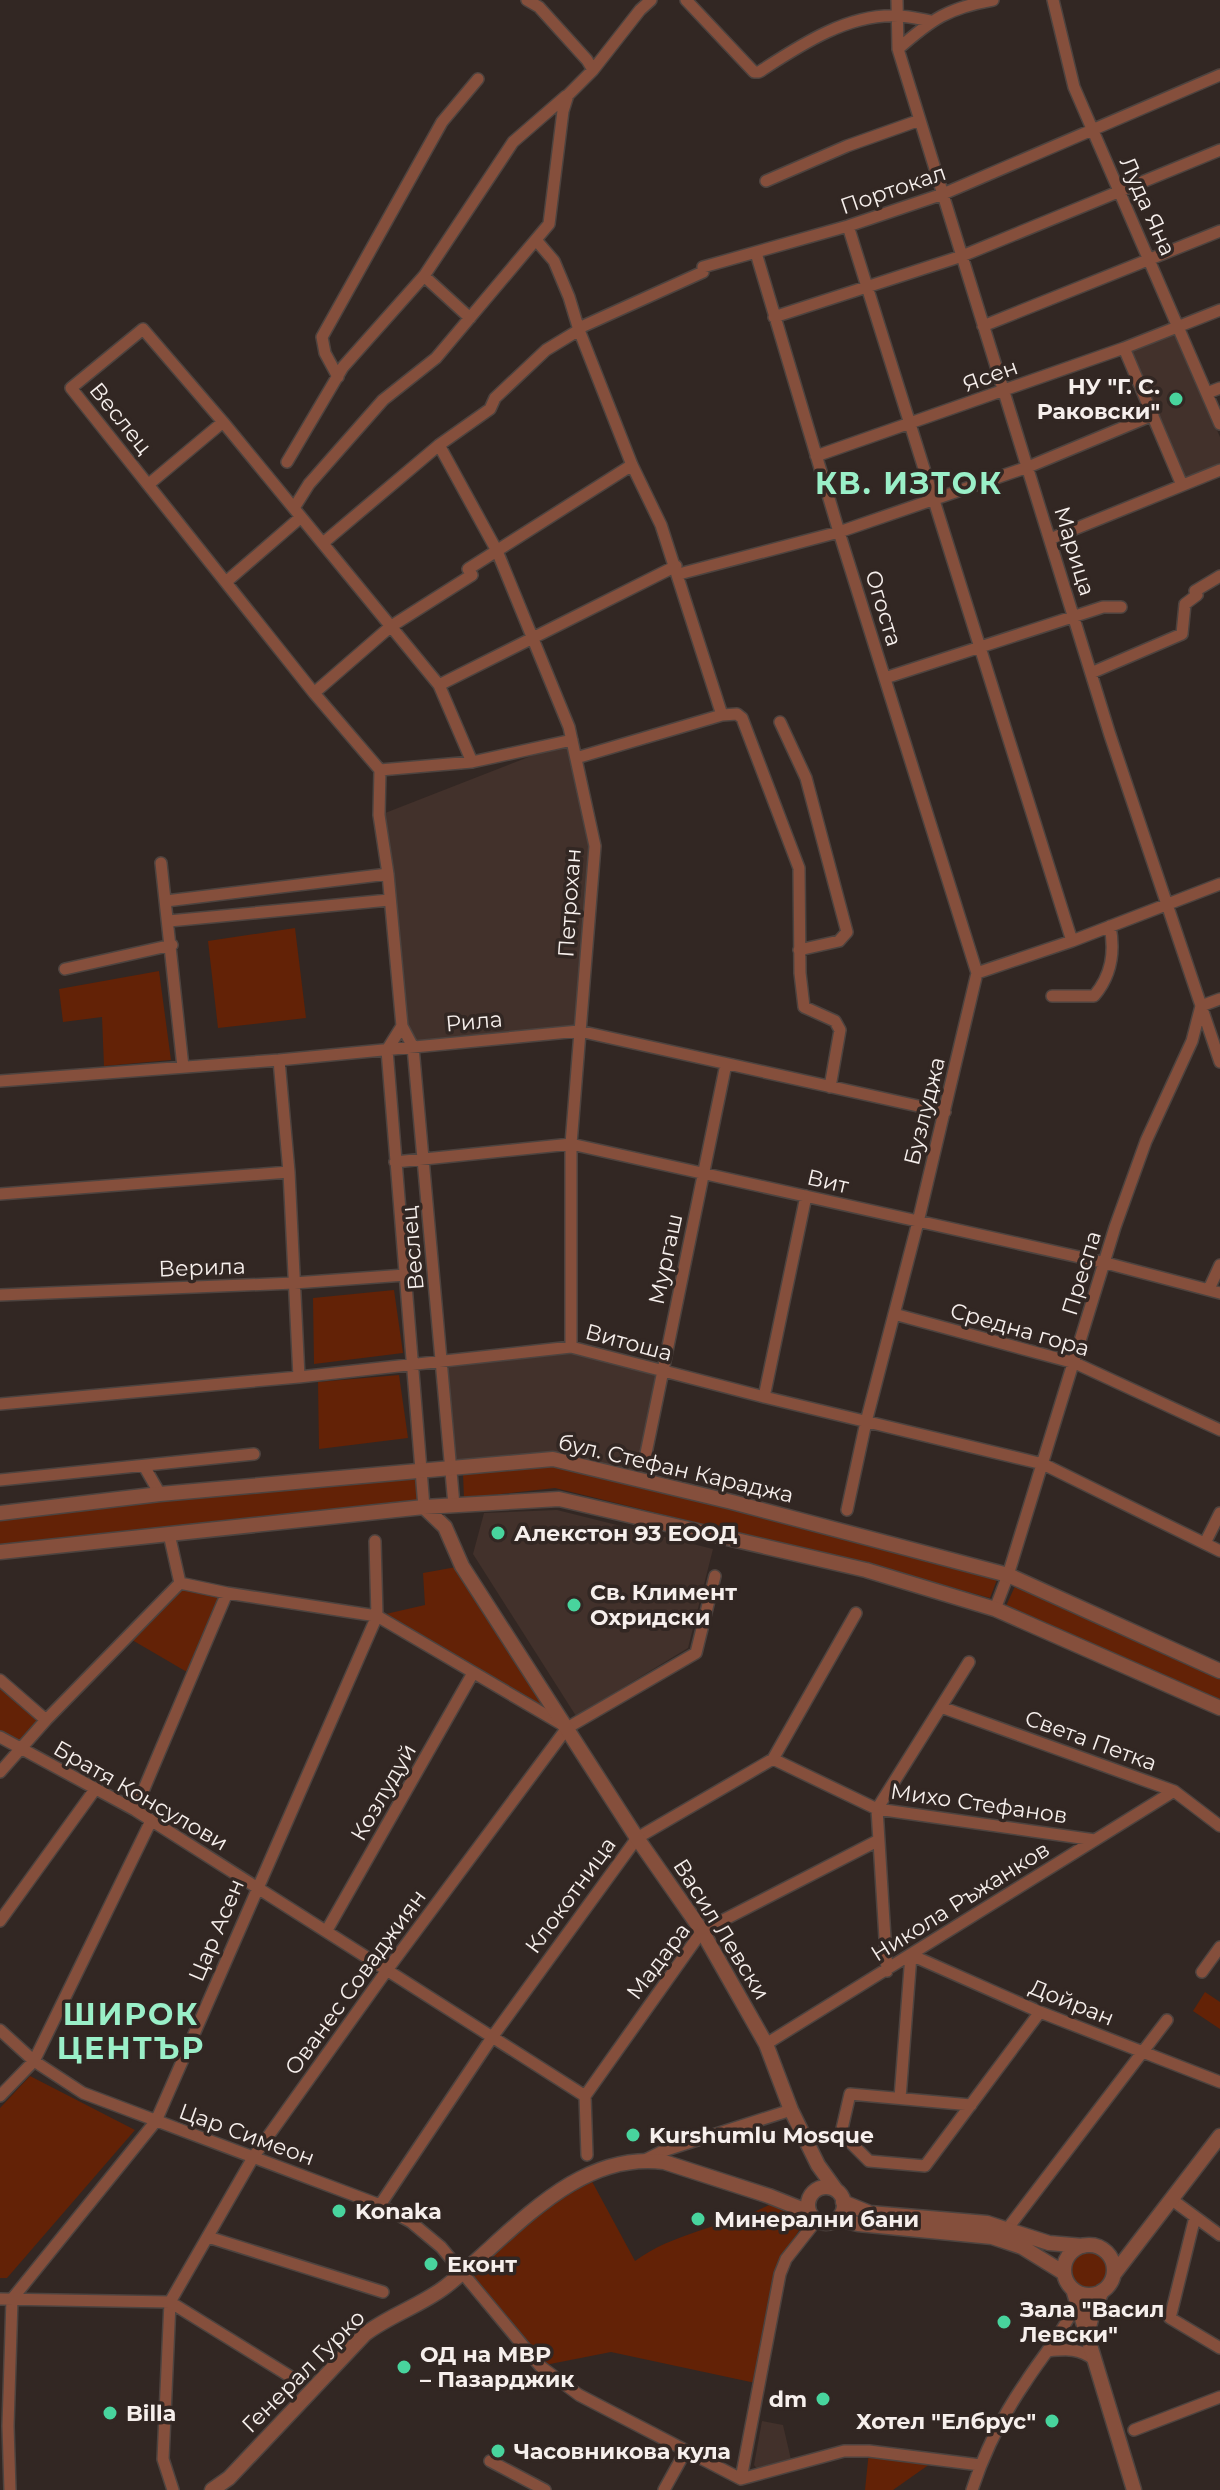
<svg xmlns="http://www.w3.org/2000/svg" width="1220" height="2490" font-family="Montserrat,sans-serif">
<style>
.built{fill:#42312b}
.green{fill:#632206}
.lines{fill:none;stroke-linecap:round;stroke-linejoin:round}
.minor-casing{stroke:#4d433f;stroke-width:14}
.tertiary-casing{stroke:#4d433f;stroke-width:17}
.minor{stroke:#854f3c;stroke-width:11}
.tertiary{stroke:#854f3c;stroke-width:14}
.poi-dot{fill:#48d49d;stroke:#322723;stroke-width:3}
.labels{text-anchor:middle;stroke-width:7;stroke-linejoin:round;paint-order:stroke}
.street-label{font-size:22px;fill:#f6efec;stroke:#322723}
.poi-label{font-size:22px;font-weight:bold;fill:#f6efec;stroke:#322723;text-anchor:start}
.district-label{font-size:30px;font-weight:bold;letter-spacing:2px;fill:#9aefc8;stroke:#322723}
</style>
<rect width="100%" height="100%" fill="#322723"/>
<path class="built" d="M1175 333 1220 437V463L1184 479 1129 353Z
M572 740 595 846 579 1031 413 1047 389 940 380 815Z
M571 1347 662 1371 641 1479 451 1469 442 1362Z
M557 1510 713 1549 688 1648 576 1716 473 1554 484 1513Z
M762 2421 783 2425 792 2464 759 2471 754 2465Z"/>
<path class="green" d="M295 928 306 1018 218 1028 208 941Z
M159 971 171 1060 104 1066 102 1017 63 1022 59 989Z
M394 1290 403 1353 314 1364 313 1298Z
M399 1375 408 1438 319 1449 318 1382Z
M556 1465 737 1508 998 1577 990 1598 885 1569 555 1488 464 1498 463 1474Z
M422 1472 424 1507 0 1552V1513Z
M462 1566 567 1728 377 1616 425 1605 423 1573Z
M180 1583 227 1593 192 1675 127 1637Z
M1016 1584 1220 1675V1702L1006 1606Z
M0 1680 46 1720 21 1748 0 1737Z
M1205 1992 1220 2002V2029L1193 2011Z
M30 2076 135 2130 7 2278H0V2108Z
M588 2174 635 2261C674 2232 728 2226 771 2204L798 2217 802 2225 784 2256 760 2384 611 2352 540 2366 462 2273Z
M1070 2270a19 19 0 1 1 38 0a19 19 0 1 1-38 0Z
M869 2451 937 2459 893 2490H865Z"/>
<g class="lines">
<defs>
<path id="minor" d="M527 0 539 7 587 60 593 70
M686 0 754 72H759C799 46 848 13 898 16 909 16 920 19 930 21
M897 0 898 49 1110 735 1220 1062
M1053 0 1074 87 1220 424
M898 49C932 19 948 8 993 0
M766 181 847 146 920 120
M848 226 1072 941
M536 240 554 261 569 297 579 330 632 465 661 525 722 715 737 714 742 718 799 868 800 973 804 1007 835 1021 840 1030 830 1087
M756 253 839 532 977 973
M424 276 470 318
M774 317 962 256 1220 150
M983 326 1220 231
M579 328 703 272V267L848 226 943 194 1220 75
M1124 348 1182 485
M338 377 325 353 322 337 442 122 478 79
M1207 393 1220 388
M439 445 497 551 569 727 595 846 571 1144V1347
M816 456 1124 348 1220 310
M287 462 343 367 424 276 513 142 566 96
M149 484 223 422
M294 508 309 484 383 400 436 358 549 224 563 111 568 95 593 70 640 10 651 0
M1050 539 1220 470
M323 543 439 445 490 409 495 398 546 350 579 330
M679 574 839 532 1028 467 1153 415
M227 581 301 517
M1091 673 1182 634 1185 604 1197 595 1195 591 1220 576
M885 678 1103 607H1121
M439 685 676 566
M314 693 390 627 472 575 468 569 632 465
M780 722 806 778 847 932 839 941 799 950
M576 758 722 715
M380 770 472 762 572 740
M161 863 183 1067
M166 901 388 874
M169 921 389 900
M65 969 172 945
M977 973 1072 941 1220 884
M1052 996H1094C1112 975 1115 952 1110 926
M402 1026 387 1050 424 1507
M279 1060 289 1172 299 1377
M0 1081 279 1060 579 1031 945 1112
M395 1162 571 1144 1106 1263 1220 1293
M0 1194 289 1172
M1209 1289 1220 1265
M0 1295 294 1283 405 1275
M894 1314 1075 1363 1220 1430
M764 1397 806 1196
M0 1404 299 1377 571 1347 764 1397 1043 1464 1220 1551
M644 1463 726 1064
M144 1466 160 1494
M0 1480 254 1454
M454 1505 413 1047 402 1026 388 874 379 815 380 770 314 693 71 388 143 329 223 422 439 685 472 762
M847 1510 866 1422 918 1222 977 973
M1205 1543 1220 1513
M180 1583 227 1593 377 1616 563 1725
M995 1609 1008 1575 1115 1227 1146 1141 1192 1041 1201 1006 1220 999
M0 1680 46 1720
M941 1707 1174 1791 1220 1826
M0 1737 135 1810 585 2096
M773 1759 877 1809 1095 1840
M0 1772 46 1720 180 1583 169 1534
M135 1810 227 1593
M0 1921 96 1788
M327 1930 473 1673
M887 1971 877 1809 969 1662
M1202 1972 1220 1947
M0 2030 34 2061 83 2093 380 2205 411 2222 441 2247 540 2366 579 2395 741 2479 844 2451H869L980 2465
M766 2044 1174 1791
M0 2096 34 2061 151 1821
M585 2096 702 1931 877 1841
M585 2096 587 2155
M900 2098 911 1955 1040 2012 1220 2082
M971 2105 850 2094 841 2133 869 2161 925 2166 1040 2012
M647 2159 663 2151 791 2110
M1171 2199 1220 2235
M380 2205 493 2036 637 1838 773 1759 856 1613
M1195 2217 1170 2318 1220 2348
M1008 2228 1167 2020
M208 2237 383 2292
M0 2299 170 2302 296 2380
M1048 2351C1067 2349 1079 2348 1095 2360
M1134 2430 1220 2397
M490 2461 545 2490
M741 2479 780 2274 786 2259 816 2221
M10 2490 8 2426 12 2299 156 2121 377 1616 375 1541
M173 2490 163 2459 170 2302 254 2156 387 1970 567 1728 696 1653 715 1576
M664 2490 685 2452
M972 2490C984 2453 1003 2415 1025 2383 1042 2356 1063 2334 1075 2304"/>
<path id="tertiary" d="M424 1507 445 1527 462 1566 637 1838 702 1931 766 2044 791 2110 818 2165 836 2190
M0 1513 160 1494 553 1459 732 1502 1008 1575 1220 1671
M0 1552 424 1507 559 1499 866 1570 995 1609 1220 1708
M808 2205a18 18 0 1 1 36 0a18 18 0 1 1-36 0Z
M843 2202 870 2213 987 2223 1049 2243 1083 2246
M837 2219 858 2224 992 2237 1022 2247 1064 2273
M1064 2270a25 25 0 1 1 50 0a25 25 0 1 1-50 0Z
M1114 2274 1220 2136
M1073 2289 1134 2490
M1087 2335 1093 2311 1102 2291
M212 2490 229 2478 365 2334C390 2315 420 2306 445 2287 509 2238 573 2150 664 2162L769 2196 809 2212"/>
</defs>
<use href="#minor" class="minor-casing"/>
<use href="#tertiary" class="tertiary-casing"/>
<use href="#minor" class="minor"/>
<use href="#tertiary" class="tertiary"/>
</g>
<g class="poi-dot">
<circle cx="1176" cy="399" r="8"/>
<circle cx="498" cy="1533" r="8"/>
<circle cx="574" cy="1605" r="8"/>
<circle cx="633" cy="2135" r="8"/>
<circle cx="339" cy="2211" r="8"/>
<circle cx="698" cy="2219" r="8"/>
<circle cx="431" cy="2264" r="8"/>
<circle cx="1004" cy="2322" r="8"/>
<circle cx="404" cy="2367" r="8"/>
<circle cx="823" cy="2399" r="8"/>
<circle cx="110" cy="2413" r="8"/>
<circle cx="1052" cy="2421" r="8"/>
<circle cx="498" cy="2451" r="8"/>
</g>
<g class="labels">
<g class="street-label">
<text transform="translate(893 189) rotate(-19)" y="8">Портокал</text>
<text transform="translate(1148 206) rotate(66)" y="8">Луда Яна</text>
<text transform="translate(990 375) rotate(-20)" y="8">Ясен</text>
<text transform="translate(121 418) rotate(51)" y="8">Веслец</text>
<text transform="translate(1075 551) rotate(73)" y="8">Марица</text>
<text transform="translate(884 608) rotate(73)" y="8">Огоста</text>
<text transform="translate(569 903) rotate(-86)" y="8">Петрохан</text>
<text transform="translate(474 1021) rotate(-5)" y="8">Рила</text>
<text transform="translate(924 1111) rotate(-76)" y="8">Бузлуджа</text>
<text transform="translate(828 1181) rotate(13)" y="8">Вит</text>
<text transform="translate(412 1248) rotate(-95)" y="8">Веслец</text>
<text transform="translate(665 1259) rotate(-78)" y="8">Мургаш</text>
<text transform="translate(202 1267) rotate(-2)" y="8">Верила</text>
<text transform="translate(1081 1273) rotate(-73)" y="8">Преспа</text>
<text transform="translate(1020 1329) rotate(16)" y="8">Средна гора</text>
<text transform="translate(629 1342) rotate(15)" y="8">Витоша</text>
<text transform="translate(676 1468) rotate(13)" y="8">бул. Стефан Караджа</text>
<text transform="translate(1091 1740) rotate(20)" y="8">Света Петка</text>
<text transform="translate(383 1792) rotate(-60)" y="8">Козлудуй</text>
<text transform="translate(141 1795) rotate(30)" y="8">Братя Консулови</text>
<text transform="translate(979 1803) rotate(8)" y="8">Михо Стефанов</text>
<text transform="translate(570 1895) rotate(-54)" y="8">Клокотница</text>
<text transform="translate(960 1901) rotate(-32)" y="8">Никола Ръжанков</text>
<text transform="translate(722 1929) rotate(58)" y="8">Васил Левски</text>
<text transform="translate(216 1930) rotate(-67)" y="8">Цар Асен</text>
<text transform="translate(658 1961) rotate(-53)" y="8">Мадара</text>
<text transform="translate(355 1982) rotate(-54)" y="8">Ованес Соваджиян</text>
<text transform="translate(1072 2002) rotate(22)" y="8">Дойран</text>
<text transform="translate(247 2134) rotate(20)" y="8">Цар Симеон</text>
<text transform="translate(303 2371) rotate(-45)" y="8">Генерал Гурко</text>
</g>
<g class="poi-label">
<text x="1160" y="394" text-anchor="end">НУ "Г. С.<tspan x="1160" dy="25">Раковски"</tspan></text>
<text x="514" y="1541">Алекстон 93 ЕООД</text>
<text x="590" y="1600">Св. Климент<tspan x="590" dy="25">Охридски</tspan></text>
<text x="649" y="2143">Kurshumlu Mosque</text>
<text x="355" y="2219">Konaka</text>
<text x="714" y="2227">Минерални бани</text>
<text x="447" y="2272">Еконт</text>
<text x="1020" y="2317">Зала "Васил<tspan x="1020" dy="25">Левски"</tspan></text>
<text x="420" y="2362">ОД на МВР<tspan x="420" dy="25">– Пазарджик</tspan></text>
<text x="807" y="2407" text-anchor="end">dm</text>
<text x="126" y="2421">Billa</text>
<text x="1036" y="2429" text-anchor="end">Хотел "Елбрус"</text>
<text x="514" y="2459">Часовникова кула</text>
</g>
<g class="district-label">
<text x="909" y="494">КВ. ИЗТОК</text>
<text x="131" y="2025">ШИРОК<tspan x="131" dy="34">ЦЕНТЪР</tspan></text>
</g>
</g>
</svg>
